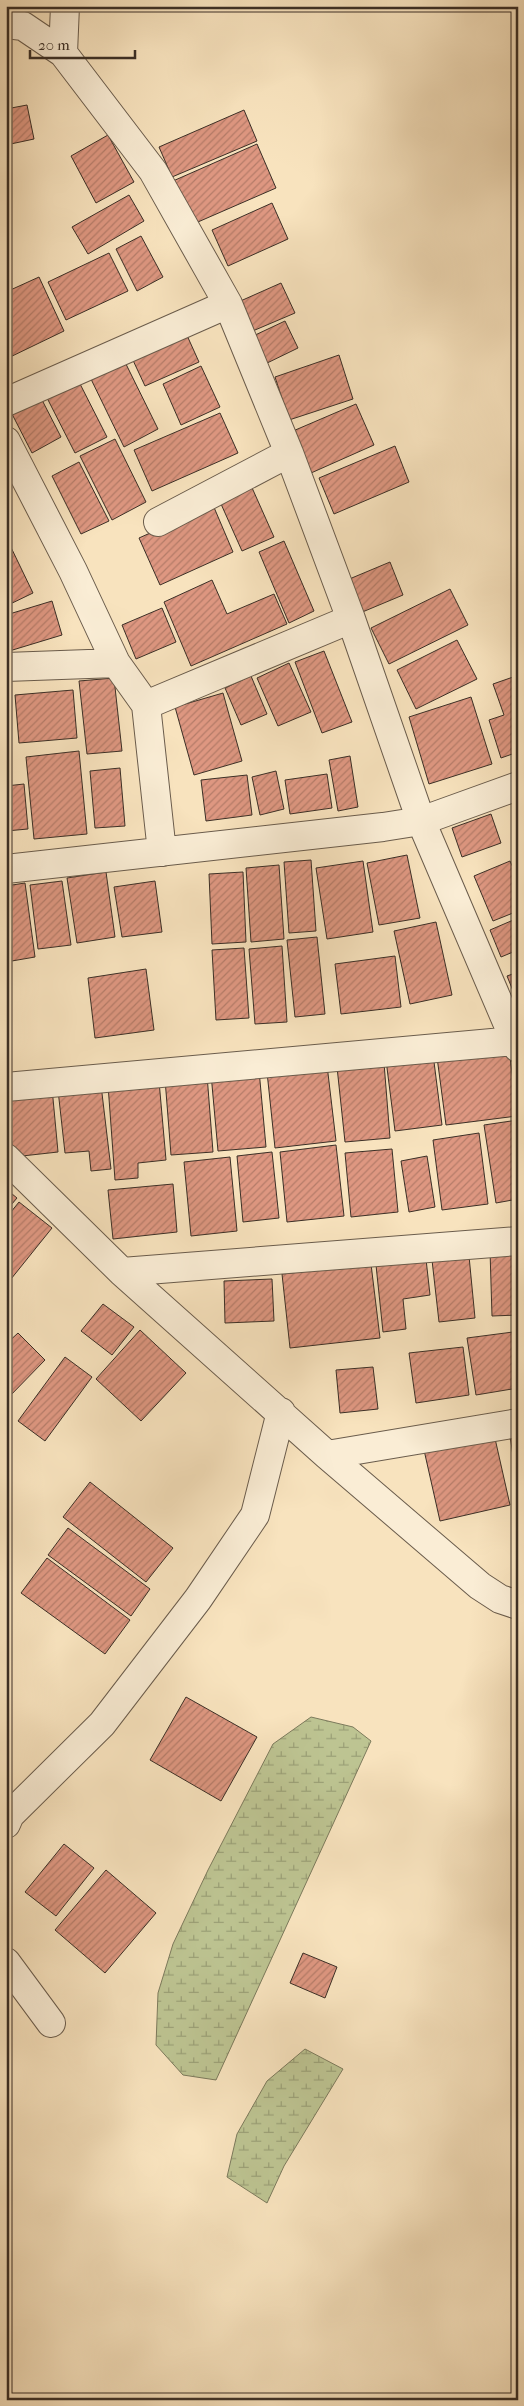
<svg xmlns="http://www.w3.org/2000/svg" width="524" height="2406" font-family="'IM FELL French Canon',serif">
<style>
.wetland{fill:url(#wetland-marsh);stroke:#7c7a5c}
.building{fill:url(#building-hatch);stroke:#3b2f26}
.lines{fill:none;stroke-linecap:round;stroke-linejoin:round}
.minor-casing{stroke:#6a5c4c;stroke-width:30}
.minor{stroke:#faedd5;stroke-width:28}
</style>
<defs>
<pattern id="wetland-marsh" width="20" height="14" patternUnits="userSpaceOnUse" patternTransform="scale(1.25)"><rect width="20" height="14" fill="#bdc492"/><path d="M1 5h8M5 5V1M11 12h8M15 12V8" fill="none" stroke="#9ba077"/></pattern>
<pattern id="building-hatch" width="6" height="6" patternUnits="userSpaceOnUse" patternTransform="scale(1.25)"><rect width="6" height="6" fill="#de9781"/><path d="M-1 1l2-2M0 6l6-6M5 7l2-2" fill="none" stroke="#b57c69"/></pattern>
</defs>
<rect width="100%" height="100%" fill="#f8e3be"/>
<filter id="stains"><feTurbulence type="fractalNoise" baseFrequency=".004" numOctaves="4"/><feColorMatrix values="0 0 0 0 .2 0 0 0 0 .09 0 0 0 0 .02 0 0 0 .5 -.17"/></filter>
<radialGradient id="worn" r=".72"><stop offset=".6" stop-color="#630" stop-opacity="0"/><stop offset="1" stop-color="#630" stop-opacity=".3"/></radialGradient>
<path class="wetland" d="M311 1717 353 1727 371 1741 216 2080 183 2075 156 2045 158 1993 173 1944 208 1870 273 1744Z
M305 2049 343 2069 284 2166 267 2203 227 2177 237 2134 267 2081Z"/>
<path class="building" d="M27 105 34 139 6 145V109Z
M244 110 257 141 172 177 159 147Z
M108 135 134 182 96 203 71 156Z
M257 144 276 188 191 225 173 181Z
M129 195 144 221 88 254 72 227Z
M272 203 288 239 228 266 212 230Z
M141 236 163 277 137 291 116 249Z
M109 253 128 291 66 320 48 282Z
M39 277 64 331 6 359V292Z
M281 283 295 313 248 333 236 303Z
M285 321 298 348 263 365 251 337Z
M185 331 199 362 145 386 131 356Z
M339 355 353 399 289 420 275 377Z
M123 358 158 429 124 447 89 375Z
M201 366 220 407 181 425 163 384Z
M76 376 107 437 75 453 44 392Z
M41 398 61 437 32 453 12 414Z
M356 404 374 445 311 473 293 431Z
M220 413 238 453 152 491 134 450Z
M115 439 146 502 112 520 80 456Z
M395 446 409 482 334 514 319 478Z
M79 462 109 521 81 534 52 476Z
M249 481 274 537 242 551 217 495Z
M213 505 233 552 160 585 139 538Z
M6 537 33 593 6 606Z
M284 541 314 611 289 623 259 552Z
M390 562 403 595 360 613 347 580Z
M212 580 227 614 274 594 287 624 191 666 164 602Z
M450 589 468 625 389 664 371 628Z
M52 601 62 635 6 652V615Z
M162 608 176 642 136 659 122 625Z
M457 640 477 679 416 709 397 670Z
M324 651 352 722 322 733 295 662Z
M289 663 311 712 278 726 257 678Z
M251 676 267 714 241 725 225 688Z
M516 676 518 752 501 758 489 720 504 715 493 684Z
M114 678 122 751 87 754 79 681Z
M73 690 77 738 19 743 15 695Z
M6 691 10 748 6 749Z
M223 693 242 761 194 775 175 707Z
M471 697 492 764 429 784 409 717Z
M79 751 87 834 34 839 26 757Z
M350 756 358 807 338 811 329 760Z
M120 768 125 826 95 828 90 771Z
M276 771 284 809 260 815 252 777Z
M327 774 332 808 290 814 285 780Z
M247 775 252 815 206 821 201 780Z
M24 784 28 829 6 831V786Z
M491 814 501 843 462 857 452 828Z
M407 855 420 918 379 925 367 863Z
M311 860 316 931 289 933 284 862Z
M363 861 373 932 327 939 316 868Z
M510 861 518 879V911L493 921 474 876Z
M279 865 284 939 251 942 246 868Z
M106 872 115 937 77 943 67 878Z
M243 872 246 942 212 944 209 874Z
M62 881 71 945 38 949 30 885Z
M155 881 162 932 122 937 114 887Z
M25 883 35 957 6 962V886Z
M518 918V950L501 957 490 930Z
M436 922 452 995 410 1004 394 931Z
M317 937 325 1014 295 1017 287 940Z
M282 946 287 1022 255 1024 249 949Z
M244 948 249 1018 216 1020 212 950Z
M395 956 401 1007 341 1014 335 964Z
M146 969 154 1030 95 1038 88 978Z
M518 972V1003L507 976Z
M509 1048 517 1116 446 1125 437 1057Z
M433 1054 442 1125 395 1131 386 1060Z
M384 1063 390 1138 345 1142 337 1067Z
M327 1065 336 1141 275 1148 267 1072Z
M259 1070 266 1147 218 1151 211 1074Z
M207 1075 213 1152 171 1155 165 1079Z
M159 1081 166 1160 138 1163V1178L115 1180 108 1085Z
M101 1085 111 1169 91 1171 89 1151 65 1153 58 1090Z
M52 1088 58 1152 13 1157 7 1093Z
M518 1120V1199L496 1203 484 1125Z
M479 1133 488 1204 442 1210 433 1140Z
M336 1145 344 1216 287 1222 280 1152Z
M392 1149 398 1212 351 1217 345 1153Z
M272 1152 279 1218 243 1222 237 1156Z
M427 1156 435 1207 409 1212 401 1161Z
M230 1157 237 1231 191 1236 184 1162Z
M173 1184 177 1232 113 1239 108 1190Z
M6 1189 17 1198 6 1211Z
M19 1202 52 1228 7 1284 6 1218Z
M490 1250H518V1315L492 1316Z
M469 1256 475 1318 439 1322 432 1260Z
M426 1259 430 1295 403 1299 406 1329 383 1332 376 1265Z
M371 1264 380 1338 290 1348 282 1274Z
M272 1279 274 1321 225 1323 224 1281Z
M103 1304 134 1327 112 1355 81 1331Z
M140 1330 186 1373 141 1421 96 1379Z
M513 1332 518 1364V1388L476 1395 467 1338Z
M18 1333 45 1360 6 1400V1344Z
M463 1347 469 1395 416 1403 409 1353Z
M65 1357 92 1377 45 1441 18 1421Z
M373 1367 378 1409 340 1413 336 1370Z
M494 1434 510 1505 440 1521 424 1450Z
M518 1434V1492L510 1435Z
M90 1482 173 1548 146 1582 63 1517Z
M68 1528 150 1589 131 1616 48 1555Z
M47 1558 130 1620 105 1654 21 1593Z
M186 1697 257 1737 221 1801 150 1760Z
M64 1844 94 1868 56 1916 25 1892Z
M106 1870 156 1913 105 1973 55 1930Z
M303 1953 337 1967 325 1998 290 1983Z"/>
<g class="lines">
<defs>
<path id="minor" d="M6 24 23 26 63 53 153 171 228 304 289 453 351 619 421 821 518 1048
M63 53 65 6
M6 402 228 304
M6 441 73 571 116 663 146 705 162 852
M158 522 289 453
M6 667 116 663
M146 705 351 619
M6 869 383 827 421 821 518 786
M6 1087 514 1041
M6 1158 122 1272 327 1455 480 1586 500 1599 518 1605
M122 1272 518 1241
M327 1455 518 1423
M6 1824 10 1815 102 1724 198 1599 255 1515 281 1412
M6 1962 51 2023"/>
</defs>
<use href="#minor" class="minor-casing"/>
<use href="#minor" class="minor"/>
</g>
<rect width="524" height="2406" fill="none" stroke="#f8e3be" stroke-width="25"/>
<rect x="8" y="8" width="509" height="2391" fill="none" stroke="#3b2f26" stroke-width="2.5"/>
<rect x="12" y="12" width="499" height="2381" fill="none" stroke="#3b2f26"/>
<path d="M30 50v8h105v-8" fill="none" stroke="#3b2f26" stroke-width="2.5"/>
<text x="38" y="50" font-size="15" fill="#3b2f26" stroke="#faedd5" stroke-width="4" paint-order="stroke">20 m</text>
<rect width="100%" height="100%" filter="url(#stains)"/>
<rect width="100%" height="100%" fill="url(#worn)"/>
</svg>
